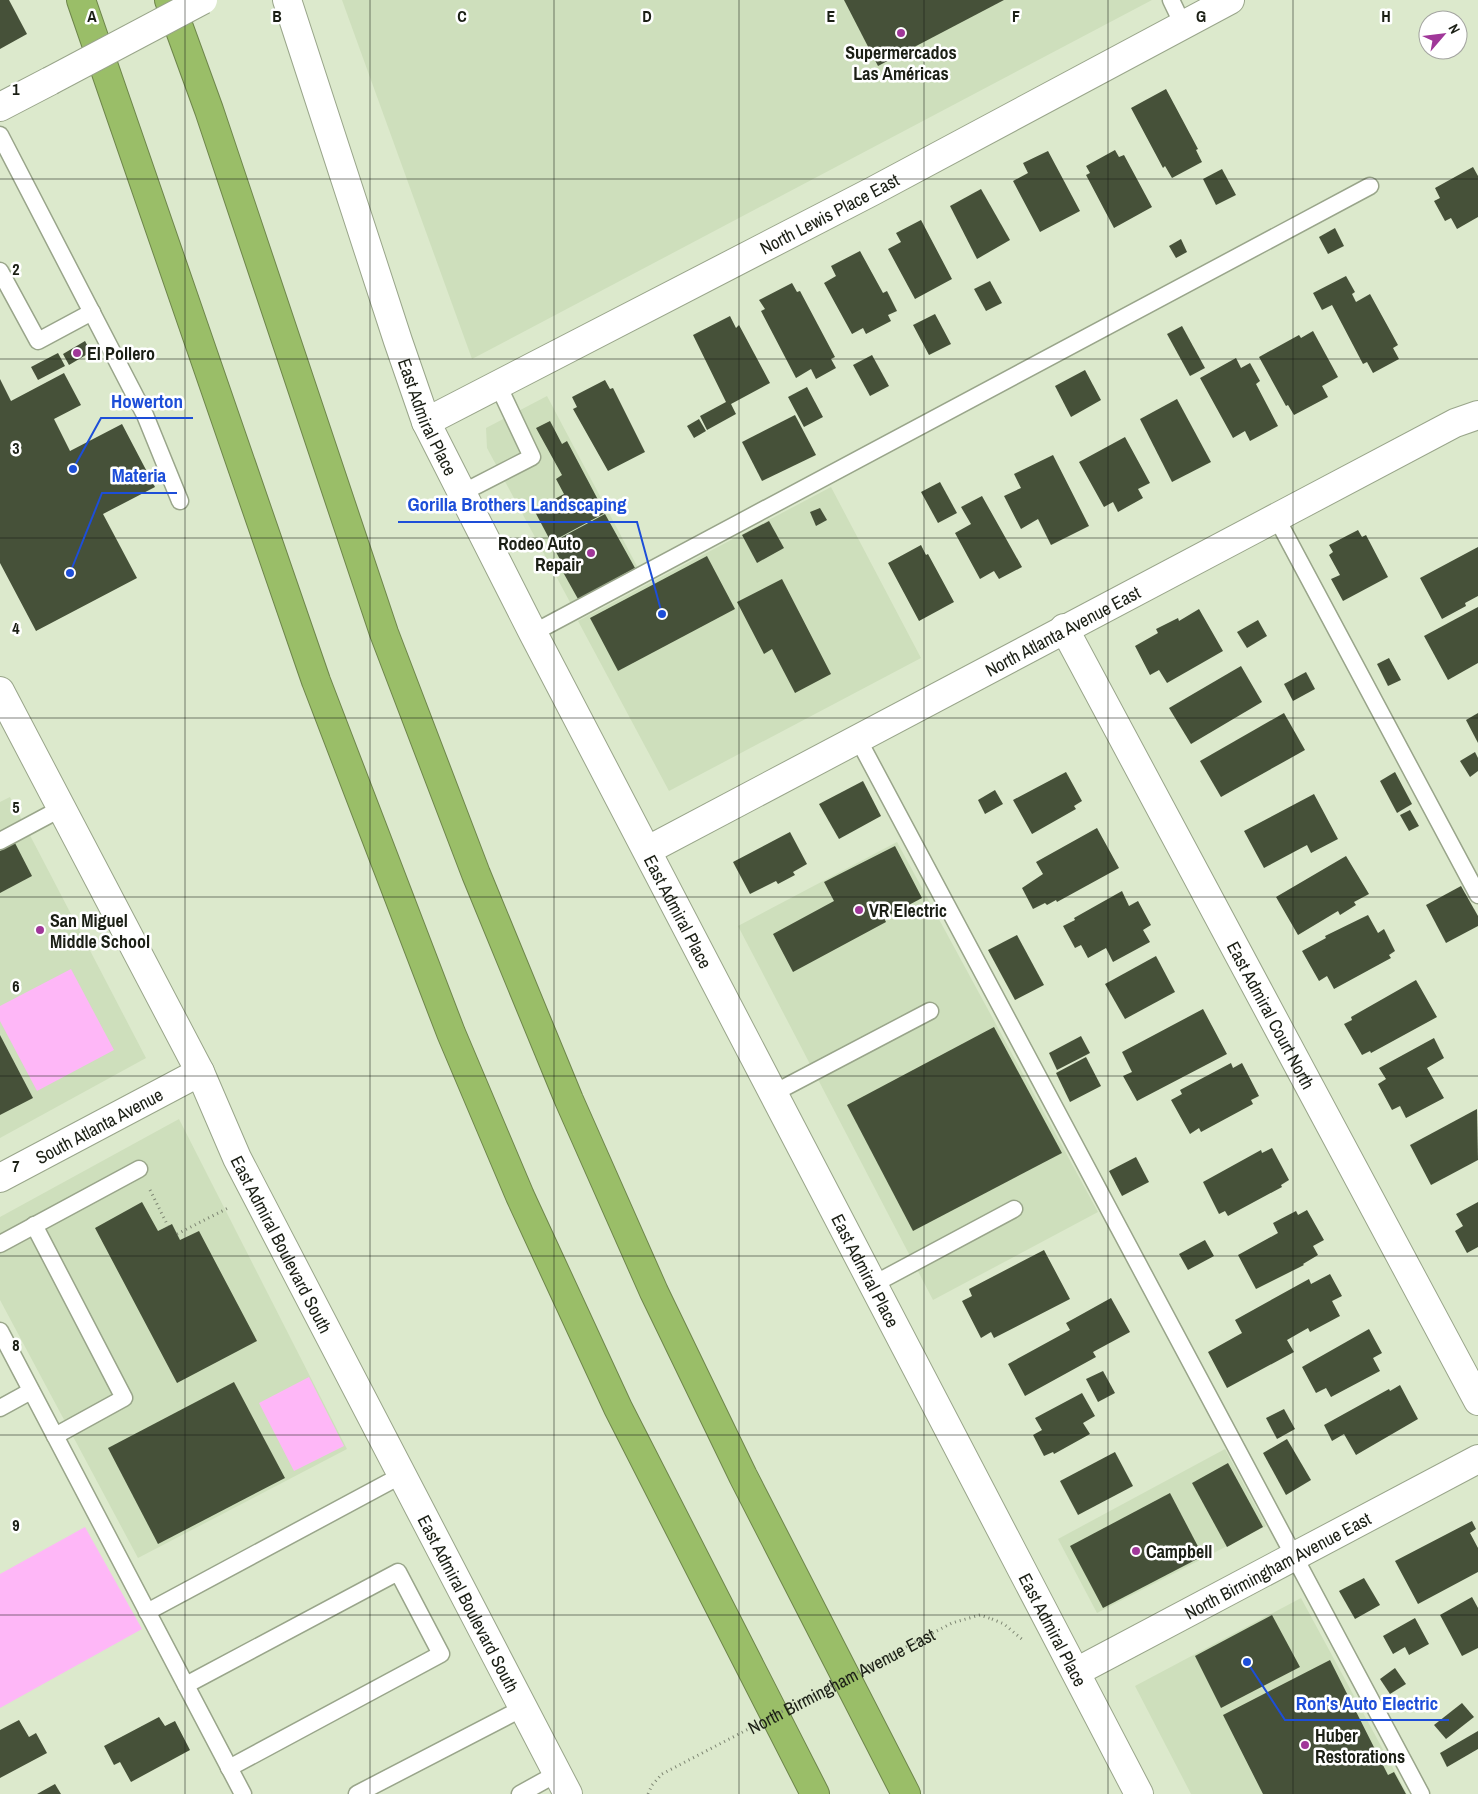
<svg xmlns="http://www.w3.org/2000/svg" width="1478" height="1794" viewBox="0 0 1478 1794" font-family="'Archivo Narrow',sans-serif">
<rect width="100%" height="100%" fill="#dce9cc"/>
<g fill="#cedfbc">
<polygon points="342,0 1152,0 472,359"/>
<polygon points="547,396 638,568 571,604 487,448 486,428"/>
<polygon points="831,487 921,658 669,791 578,621"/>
<polygon points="10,797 146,1058 0,1138 0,802"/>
<polygon points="897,842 1098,1212 933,1300 738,926"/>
<polygon points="179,1119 347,1449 138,1558 0,1300 0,1217"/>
<polygon points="1225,1449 1266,1526 1097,1613 1058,1539"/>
<polygon points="1301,1598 1407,1794 1191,1794 1135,1686"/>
</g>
<g fill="#feb7f7">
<polygon points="71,969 114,1050 37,1091 0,1021 0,1006"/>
<polygon points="309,1377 344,1446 294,1471 259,1403"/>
<polygon points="85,1527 142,1629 0,1708 0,1574"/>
</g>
<g fill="#465139">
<polygon points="0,0 9,0 27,34 0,49"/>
<polygon points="844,0 1004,0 878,66"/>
<polygon points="1166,89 1198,149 1196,150 1202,162 1172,178 1165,166 1163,168 1131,108"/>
<polygon points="1115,150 1119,157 1124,155 1152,207 1114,228 1086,175 1090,173 1086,166"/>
<polygon points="1048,151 1080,211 1040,232 1013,181 1028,173 1023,163"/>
<polygon points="1473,167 1478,176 1478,217 1457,229 1451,218 1445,221 1434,201 1440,198 1435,188"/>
<polygon points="1222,169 1236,195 1216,205 1203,179"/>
<polygon points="981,189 1010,240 977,259 950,206"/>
<polygon points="921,220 952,279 915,299 888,249 901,242 896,233"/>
<polygon points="1335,228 1344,246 1328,254 1319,237"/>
<polygon points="1181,239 1187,252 1176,258 1169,246"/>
<polygon points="860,251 883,293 887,291 897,311 888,315 891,321 866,334 863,328 852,334 824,283 836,276 831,266"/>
<polygon points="1346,276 1355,292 1352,294 1356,302 1370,294 1398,345 1393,348 1399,359 1373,373 1367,362 1363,364 1332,305 1322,310 1313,293"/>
<polygon points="990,281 1002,303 986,311 974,289"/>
<polygon points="792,283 797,292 800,291 835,357 831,359 836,368 816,379 811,369 796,378 761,311 765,309 759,300"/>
<polygon points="935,314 951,344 929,355 913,325"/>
<polygon points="730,316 736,328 739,325 770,383 731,404 736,414 707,430 700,416 726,402 693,335"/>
<polygon points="1182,326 1205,368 1190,376 1167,334"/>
<polygon points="1313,331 1338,377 1322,386 1328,397 1294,415 1288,405 1286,406 1259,357 1299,335 1301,338"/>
<polygon points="85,341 91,352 69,365 63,354"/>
<polygon points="58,353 65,366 38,380 31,367"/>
<polygon points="872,355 889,386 870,396 853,365"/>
<polygon points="1236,358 1241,368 1250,363 1260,381 1256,384 1278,426 1250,441 1245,431 1233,438 1200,378"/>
<polygon points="1085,370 1101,400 1071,417 1055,386"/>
<polygon points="64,373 81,405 54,419 70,451 122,424 155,487 103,514 137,578 36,631 0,563 0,379 11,401"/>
<polygon points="605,380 610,389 613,388 645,452 608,471 573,409 577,407 572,397"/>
<polygon points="807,387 823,417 804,427 788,397"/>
<polygon points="1177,399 1211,462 1172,482 1140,419"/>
<polygon points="795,415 816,455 762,481 742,442"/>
<polygon points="699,419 706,431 694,438 687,426"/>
<polygon points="550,421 562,444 567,441 605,513 551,542 534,510 564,494 556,479 562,475 536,428"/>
<polygon points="1125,437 1150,483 1138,489 1143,498 1118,512 1113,502 1104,507 1079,462"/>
<polygon points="1053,455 1089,526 1051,545 1038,519 1021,529 1004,496 1021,488 1014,474"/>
<polygon points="940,482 957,513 938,523 921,492"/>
<polygon points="982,496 1022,567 999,579 994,571 980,579 955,533 971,524 961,507"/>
<polygon points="820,508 827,520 816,526 810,512"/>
<polygon points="605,514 635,568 578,599 559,565 562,563 551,543"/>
<polygon points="769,521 784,548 757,563 742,535"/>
<polygon points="1358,530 1362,537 1366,535 1388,577 1343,601 1331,579 1340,575 1329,555 1333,552 1329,545"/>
<polygon points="921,545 926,555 928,554 954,602 919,621 888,563"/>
<polygon points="1478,547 1478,596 1465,603 1466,606 1442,619 1420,578"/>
<polygon points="707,556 735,609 618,671 590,618"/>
<polygon points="782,579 831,674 795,693 772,649 764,654 737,602"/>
<polygon points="1478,607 1478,663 1448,680 1424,636"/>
<polygon points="1199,609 1223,651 1167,683 1159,670 1150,675 1135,646 1158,633 1156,629 1178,618 1179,621"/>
<polygon points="1258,620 1267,636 1247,648 1237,632"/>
<polygon points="1389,658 1401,680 1388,686 1377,664"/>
<polygon points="1241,666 1262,702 1191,744 1169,708"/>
<polygon points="1306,672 1315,689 1293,701 1284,684"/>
<polygon points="1284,713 1305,750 1221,797 1200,761"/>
<polygon points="1478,713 1478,743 1466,720"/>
<polygon points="1475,752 1478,758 1478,771 1470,777 1460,761"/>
<polygon points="1066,772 1082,801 1074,806 1076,809 1032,834 1013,800"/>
<polygon points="1395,772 1412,804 1397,813 1380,781"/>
<polygon points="863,781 881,816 839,839 819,804"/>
<polygon points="995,790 1003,804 985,814 978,800"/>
<polygon points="1314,794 1338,839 1311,853 1307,845 1264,868 1244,831"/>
<polygon points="1410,810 1419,826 1409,831 1400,815"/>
<polygon points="1097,828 1119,868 1057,902 1056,900 1047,905 1045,903 1033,909 1022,888 1043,874 1036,862"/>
<polygon points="790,832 807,864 793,872 795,875 778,884 776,881 750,894 733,862"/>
<polygon points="15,843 32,876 0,893 0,851"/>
<polygon points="895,846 922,898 884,918 886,922 793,972 773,934 834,901 824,882"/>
<polygon points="1346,856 1369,894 1354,902 1356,905 1340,915 1338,911 1298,935 1276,897"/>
<polygon points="1461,886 1478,916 1478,926 1446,943 1426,905"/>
<polygon points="1122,891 1129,906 1138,901 1151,925 1143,930 1150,942 1113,962 1106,948 1088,958 1081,945 1075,948 1063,926 1075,920 1074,918"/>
<polygon points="1368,915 1378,933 1384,929 1395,951 1389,955 1391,958 1334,989 1327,976 1319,981 1302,951 1326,938 1325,936"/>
<polygon points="1017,935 1044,985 1015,1000 988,950"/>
<polygon points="1156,956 1175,992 1125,1019 1105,984"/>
<polygon points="1416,980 1437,1017 1371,1053 1370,1051 1362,1055 1344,1024 1352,1020 1351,1017"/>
<polygon points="1203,1009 1227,1054 1137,1101 1123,1076 1132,1072 1122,1052"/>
<polygon points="994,1027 1062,1153 913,1231 847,1105"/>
<polygon points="0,1035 33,1098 0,1115"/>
<polygon points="1081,1036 1090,1053 1057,1070 1049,1053"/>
<polygon points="1434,1038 1444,1058 1427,1068 1444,1098 1406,1118 1400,1106 1392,1110 1378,1084 1386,1079 1379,1068"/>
<polygon points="1086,1057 1101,1086 1070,1102 1056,1073"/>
<polygon points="1231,1063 1233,1068 1242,1063 1259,1096 1251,1100 1253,1104 1201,1132 1199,1128 1190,1134 1171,1100 1182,1094 1180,1090"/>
<polygon points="1477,1109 1478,1160 1431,1185 1410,1145"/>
<polygon points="1272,1148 1289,1180 1281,1185 1282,1187 1228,1216 1225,1211 1219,1214 1203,1182 1261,1150 1262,1153"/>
<polygon points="1136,1157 1149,1182 1122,1196 1109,1171"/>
<polygon points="142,1202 158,1231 172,1224 180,1240 199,1231 257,1341 177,1383 95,1228"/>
<polygon points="1478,1202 1478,1247 1467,1253 1455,1231 1463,1226 1456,1214"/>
<polygon points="1307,1210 1324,1240 1313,1246 1318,1255 1303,1264 1304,1265 1256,1289 1238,1255 1278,1233 1273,1223 1296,1211 1298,1215"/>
<polygon points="1205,1240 1214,1256 1188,1270 1179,1254"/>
<polygon points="1044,1250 1070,1299 994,1338 991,1332 981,1338 962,1301 972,1296 969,1289"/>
<polygon points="1330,1274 1342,1296 1332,1301 1340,1316 1310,1332 1308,1328 1287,1340 1294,1352 1227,1388 1208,1352 1242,1333 1235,1320 1309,1279 1311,1284"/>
<polygon points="1111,1298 1130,1332 1093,1352 1096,1357 1025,1396 1008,1364 1070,1330 1066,1323"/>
<polygon points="1369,1329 1382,1353 1373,1358 1380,1371 1331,1397 1326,1388 1316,1393 1302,1367"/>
<polygon points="1103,1371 1115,1393 1098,1402 1086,1379"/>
<polygon points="234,1382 285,1478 158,1544 108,1448"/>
<polygon points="1400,1385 1418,1419 1356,1455 1344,1434 1332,1441 1324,1425 1389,1389 1390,1391"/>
<polygon points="1082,1393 1095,1416 1083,1423 1090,1434 1054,1454 1053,1452 1044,1456 1033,1435 1042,1430 1035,1418"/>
<polygon points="1284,1409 1295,1429 1277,1439 1266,1418"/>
<polygon points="1287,1439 1311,1480 1286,1495 1263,1453"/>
<polygon points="1115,1452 1133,1486 1078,1515 1060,1481"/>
<polygon points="1228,1463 1263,1527 1227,1547 1192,1483"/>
<polygon points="1170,1493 1203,1556 1103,1608 1070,1546"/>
<polygon points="1472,1521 1476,1529 1470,1533 1478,1548 1478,1572 1418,1604 1395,1561"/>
<polygon points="1364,1578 1380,1605 1355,1619 1339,1591"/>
<polygon points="1472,1597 1478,1608 1478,1648 1462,1656 1440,1615"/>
<polygon points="1272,1615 1300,1667 1221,1708 1195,1656"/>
<polygon points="1415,1618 1429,1644 1409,1655 1405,1647 1393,1654 1383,1636"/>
<polygon points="1330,1660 1388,1775 1394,1772 1406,1794 1263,1794 1223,1715"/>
<polygon points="1395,1668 1406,1684 1390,1694 1380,1679"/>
<polygon points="1462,1703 1474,1717 1446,1739 1434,1725"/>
<polygon points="159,1717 165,1726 175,1721 190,1750 131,1782 120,1762 114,1765 104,1746"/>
<polygon points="19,1720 29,1737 36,1733 47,1753 0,1778 0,1730"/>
<polygon points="1478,1731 1478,1749 1447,1767 1440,1753"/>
<polygon points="55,1784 61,1794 37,1794"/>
</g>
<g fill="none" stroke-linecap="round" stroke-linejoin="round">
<g stroke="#99a58a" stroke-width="19">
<g id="lane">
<polyline points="1171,0 1183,25"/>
<polyline points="0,135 145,415 180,501"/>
<polyline points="0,271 38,341 92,312"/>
<polyline points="462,493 532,457 498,385"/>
<polyline points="1276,517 1478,895"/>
<polyline points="533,633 1370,186"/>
<polyline points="858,739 1421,1794"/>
<polyline points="0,841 60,809"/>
<polyline points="774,1093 930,1011"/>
<polyline points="34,1225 124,1398 55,1436"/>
<polyline points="0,1244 139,1169"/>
<polyline points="874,1284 1014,1209"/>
<polyline points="0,1331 243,1794"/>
<polyline points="0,1408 31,1391"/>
<polyline points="147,1612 402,1475"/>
<polyline points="186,1685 398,1572 441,1654 229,1768"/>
<polyline points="357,1794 523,1708"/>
<polyline points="520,1794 558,1773"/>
</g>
</g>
<g stroke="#99a58a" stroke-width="30">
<g id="street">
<path id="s1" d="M426 422 873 191 1230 0"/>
<path id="s2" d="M1064 628 1478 1401"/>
<path id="s3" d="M648 850 1455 423 1478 415"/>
<path id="s4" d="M0 1178 200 1072"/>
<path id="s5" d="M1076 1672 1478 1459"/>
</g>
</g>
<g stroke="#99a58a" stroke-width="30">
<g id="secondary">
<path id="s6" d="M287 0 398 341 426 422 533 633 1139 1794"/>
<polyline points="0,107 50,81"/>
<path id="s7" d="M0 691 200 1072 237 1158 568 1794"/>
</g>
</g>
<g stroke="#6e864b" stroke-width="30">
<g id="highway">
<polyline points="81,0 316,681 451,1033 520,1196 618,1408 815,1794"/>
<polyline points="169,0 209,110 384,633 476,874 569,1100 654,1292 743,1476 906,1794"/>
</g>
</g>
<g stroke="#7d8572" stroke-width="3" stroke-dasharray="1 4" stroke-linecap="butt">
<polyline points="150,1190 168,1226"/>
<polyline points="177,1234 230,1207"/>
<polyline points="992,1619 1004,1624 1024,1641"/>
<polyline points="648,1794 652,1785 662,1774"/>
</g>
<use href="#lane" stroke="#fff" stroke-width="16"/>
<use href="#street" stroke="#fff" stroke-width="28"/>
<use href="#secondary" stroke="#fff" stroke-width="28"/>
<use href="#highway" stroke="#9abe68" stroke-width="28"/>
<g stroke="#99a58a" stroke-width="30" stroke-linecap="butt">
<polyline id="secondary-bridge" points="50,81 203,0"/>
</g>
<path stroke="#7d8572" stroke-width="3" stroke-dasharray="1 4" stroke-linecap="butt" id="s8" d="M662 1774 952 1623 980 1615 992 1619"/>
<use href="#secondary-bridge" stroke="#fff" stroke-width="28"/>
</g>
<path fill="none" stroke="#1b1f15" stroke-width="1" stroke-opacity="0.55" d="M185 0V1794M370 0V1794M554 0V1794M739 0V1794M924 0V1794M1108 0V1794M1293 0V1794M0 179H1478M0 359H1478M0 538H1478M0 718H1478M0 897H1478M0 1076H1478M0 1256H1478M0 1435H1478M0 1615H1478"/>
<g fill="#a03799" stroke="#fff" stroke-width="2">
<circle cx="901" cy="33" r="5"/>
<circle cx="77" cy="353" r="5"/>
<circle cx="591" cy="553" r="5"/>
<circle cx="859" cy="910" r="5"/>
<circle cx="40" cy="930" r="5"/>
<circle cx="1136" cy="1551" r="5"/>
<circle cx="1305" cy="1745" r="5"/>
</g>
<g text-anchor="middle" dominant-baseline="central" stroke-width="5" stroke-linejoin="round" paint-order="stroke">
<g font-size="18" font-weight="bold" fill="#1b1f15" stroke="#fff" text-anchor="start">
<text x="901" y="52" text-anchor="middle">Supermercados<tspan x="901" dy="21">Las Américas</tspan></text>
<text x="87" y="353">El Pollero</text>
<text x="581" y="543" text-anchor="end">Rodeo Auto<tspan x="581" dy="21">Repair</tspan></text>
<text x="869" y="910">VR Electric</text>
<text x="50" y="920">San Miguel<tspan x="50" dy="21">Middle School</tspan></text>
<text x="1146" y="1551">Campbell</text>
<text x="1315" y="1735">Huber<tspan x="1315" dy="21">Restorations</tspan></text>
</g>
<g font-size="18" fill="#1b1f15" stroke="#fff">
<text stroke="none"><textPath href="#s1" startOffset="454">North Lewis Place East</textPath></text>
<text stroke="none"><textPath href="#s6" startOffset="440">East Admiral Place</textPath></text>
<text stroke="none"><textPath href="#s3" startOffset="469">North Atlanta Avenue East</textPath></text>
<text stroke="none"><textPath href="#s6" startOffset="995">East Admiral Place</textPath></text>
<text stroke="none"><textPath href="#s2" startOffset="439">East Admiral Court North</textPath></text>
<text stroke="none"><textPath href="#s4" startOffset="112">South Atlanta Avenue</textPath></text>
<text stroke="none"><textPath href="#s7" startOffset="621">East Admiral Boulevard South</textPath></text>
<text stroke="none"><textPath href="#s6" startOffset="1400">East Admiral Place</textPath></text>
<text stroke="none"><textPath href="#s5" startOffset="228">North Birmingham Avenue East</textPath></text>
<text stroke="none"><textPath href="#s7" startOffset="1026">East Admiral Boulevard South</textPath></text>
<text stroke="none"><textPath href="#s6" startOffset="1805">East Admiral Place</textPath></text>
<text stroke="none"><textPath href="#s8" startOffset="202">North Birmingham Avenue East</textPath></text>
</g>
</g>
<g font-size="16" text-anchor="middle" font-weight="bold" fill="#1b1f15" stroke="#fff" stroke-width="5" stroke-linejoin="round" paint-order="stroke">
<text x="92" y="22">A</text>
<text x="277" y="22">B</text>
<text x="462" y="22">C</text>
<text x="647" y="22">D</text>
<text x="831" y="22">E</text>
<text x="1016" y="22">F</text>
<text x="1201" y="22">G</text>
<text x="1386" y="22">H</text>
<text x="16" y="95">1</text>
<text x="16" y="275">2</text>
<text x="16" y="454">3</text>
<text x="16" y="634">4</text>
<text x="16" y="813">5</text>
<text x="16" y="992">6</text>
<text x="16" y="1172">7</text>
<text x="16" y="1351">8</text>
<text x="16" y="1531">9</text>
</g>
<path fill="none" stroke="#1d4ed8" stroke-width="2" d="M73 469L101 418H193M70 573L102 493H177M662 614L637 522H398M1247 1662L1285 1720H1449"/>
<g fill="#1d4ed8" stroke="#fff" stroke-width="2">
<circle cx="73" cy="469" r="5"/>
<circle cx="70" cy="573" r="5"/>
<circle cx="662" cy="614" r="5"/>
<circle cx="1247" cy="1662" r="5"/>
</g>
<g font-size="19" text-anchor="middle" font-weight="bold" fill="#1d4ed8" stroke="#fff" stroke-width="5" stroke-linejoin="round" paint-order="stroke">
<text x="147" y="408">Howerton</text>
<text x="139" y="482">Materia</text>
<text x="517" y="511">Gorilla Brothers Landscaping</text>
<text x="1367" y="1710">Ron's Auto Electric</text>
</g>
<g transform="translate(1443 35) rotate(62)"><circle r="24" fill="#ffffff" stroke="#a4a5a1"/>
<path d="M0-4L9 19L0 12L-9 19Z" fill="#a03799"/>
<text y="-8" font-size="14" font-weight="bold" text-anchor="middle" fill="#1b1f15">N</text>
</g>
</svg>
